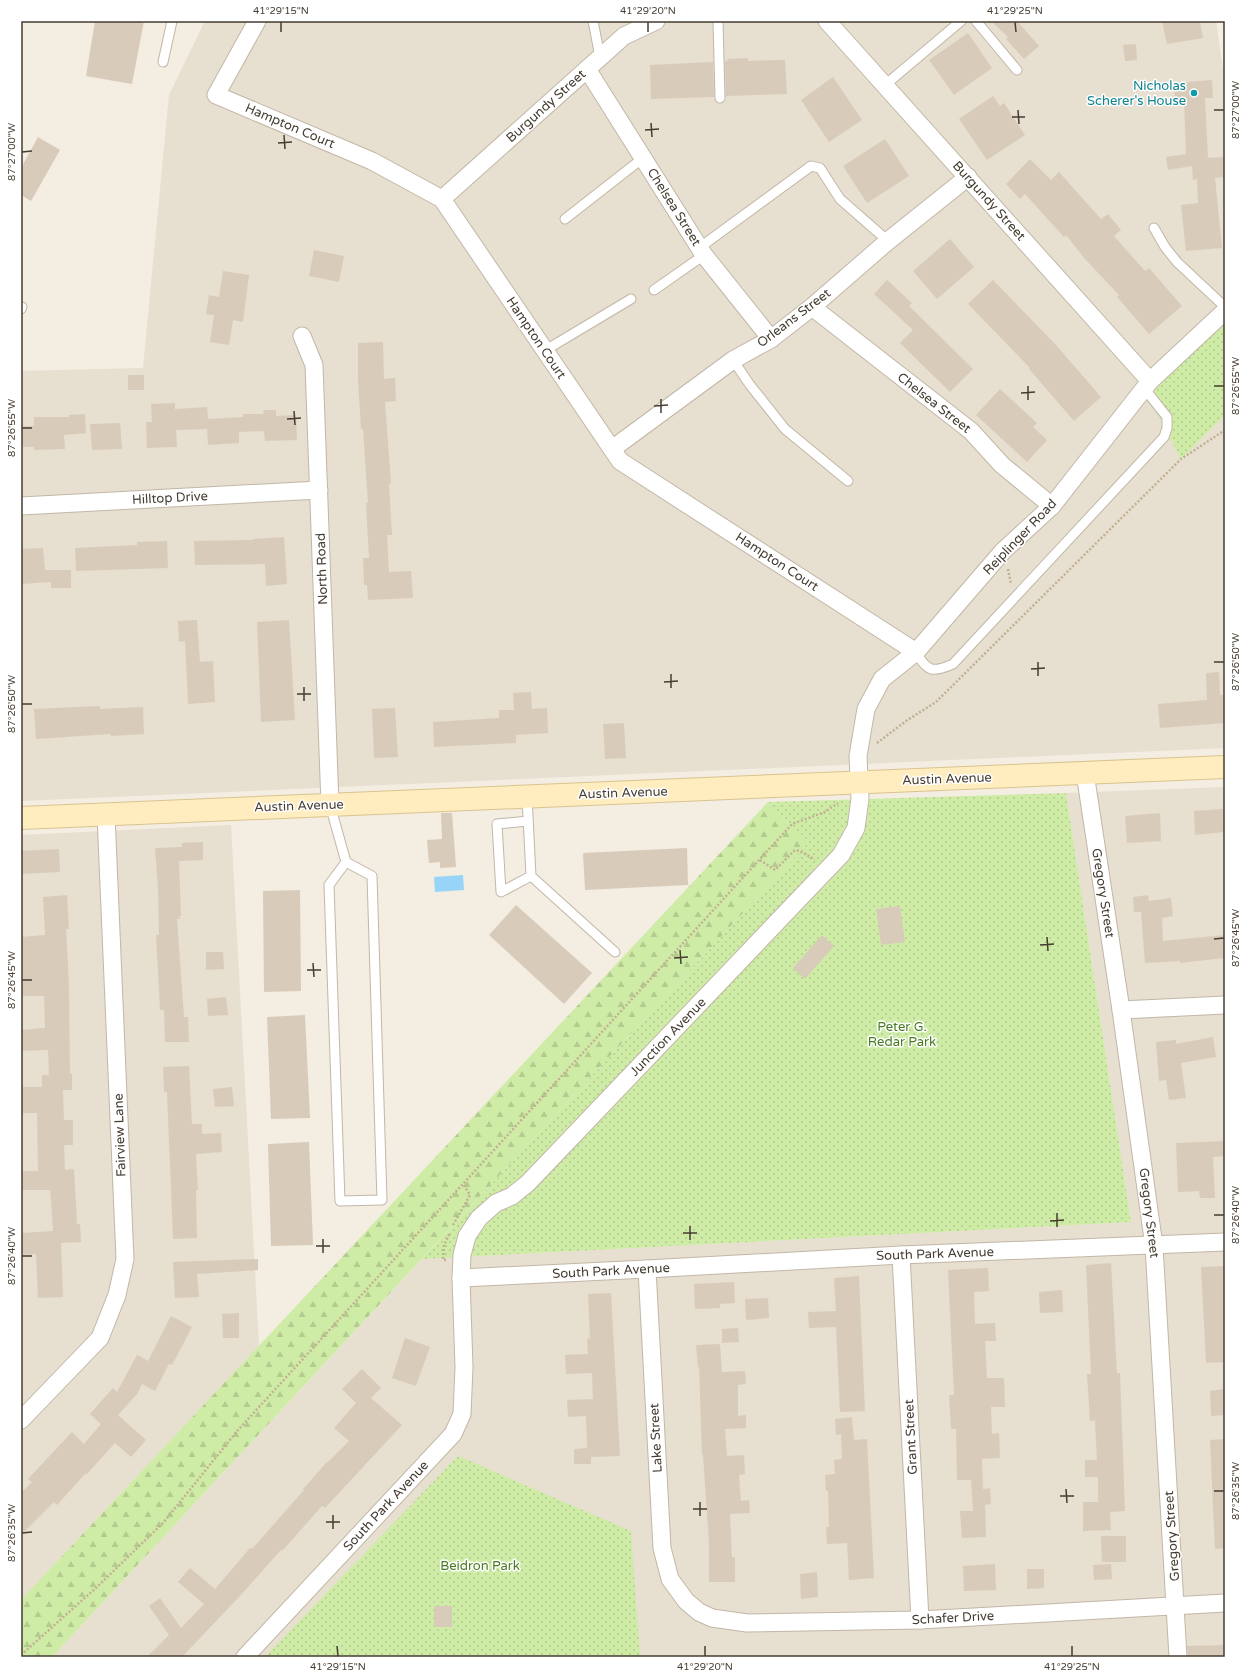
<svg xmlns="http://www.w3.org/2000/svg" width="1246" height="1678" viewBox="0 0 1246 1678" font-family="'Varela Round',sans-serif">
<defs>
<pattern id="forest-firs" width="22" height="20" patternUnits="userSpaceOnUse"><rect width="22" height="20" fill="#cfeca6"/><path d="M5 1l3.5 6h-7zM16 11l3.5 6h-7z" fill="#b3cb8f"/></pattern>
<pattern id="park-dots" width="8" height="8" patternUnits="userSpaceOnUse"><rect width="8" height="8" fill="#cfeca6"/><path d="M2 2h.1M6 6h.1" fill="none" stroke="#b3cb8f" stroke-width="1.8" stroke-linecap="round"/></pattern>
</defs>
<rect width="100%" height="100%" fill="#f3ede2"/>
<g fill="#e7dfcf">
<polygon points="205,21 1216,21 1225,83 1225,748 21,801 21,371 143,368 169,95"/>
<polygon points="1225,787 1225,1657 52,1657 422,1259 1131,1222 1066,793"/>
<polygon points="231,825 259,1346 21,1600 21,835"/>
</g>
<polygon fill="url(#forest-firs)" points="768,802 809,842 52,1657 21,1657 21,1600"/>
<g fill="url(#park-dots)">
<polygon points="1225,303 1225,415 1181,459 1144,388"/>
<polygon points="1066,793 1131,1222 422,1259 809,842 768,802"/>
<polygon points="458,1456 631,1531 640,1657 265,1657"/>
</g>
<polygon fill="#97d4f7" points="463,875 464,890 435,892 434,877"/>
<g fill="#d9cbb9">
<polygon points="95,21 144,21 132,84 86,76"/>
<polygon points="991,21 1017,21 1039,46 1024,59 1006,39 1008,37"/>
<polygon points="1162,21 1200,21 1203,38 1167,44"/>
<polygon points="968,33 992,68 954,95 929,60"/>
<polygon points="1136,44 1137,60 1125,61 1123,45"/>
<polygon points="748,58 748,61 785,60 787,94 726,96 725,61 728,61 727,59"/>
<polygon points="713,62 714,97 651,99 650,65"/>
<polygon points="833,77 862,120 829,142 801,100"/>
<polygon points="1212,80 1213,98 1205,98 1208,158 1224,157 1225,177 1215,178 1222,248 1186,251 1181,205 1198,203 1197,179 1193,180 1192,166 1168,170 1166,157 1186,154 1184,100 1175,100 1174,83"/>
<polygon points="993,96 1000,106 1004,103 1025,135 987,160 959,119"/>
<polygon points="38,137 60,150 31,201 21,195 21,168"/>
<polygon points="885,139 909,176 867,203 843,166"/>
<polygon points="1030,159 1051,180 1059,172 1101,219 1108,214 1121,230 1114,236 1145,271 1149,268 1182,306 1149,334 1117,297 1119,295 1085,259 1066,235 1064,237 1025,194 1020,199 1006,184"/>
<polygon points="950,239 974,267 937,299 913,271"/>
<polygon points="314,250 344,256 339,282 309,276"/>
<polygon points="223,271 249,275 243,322 233,320 229,345 210,342 214,315 206,314 209,295 219,297"/>
<polygon points="994,279 994,281 1056,345 1101,397 1074,421 1029,369 1030,368 968,304"/>
<polygon points="887,280 912,303 909,306 973,369 950,392 900,343 913,330 874,294"/>
<polygon points="383,342 384,379 395,378 396,401 385,402 391,483 389,484 392,535 387,535 389,572 411,571 413,598 368,600 367,585 364,585 363,558 369,558 366,503 368,503 363,429 361,429 358,380 358,343"/>
<rect x="128" y="375" width="16" height="15"/>
<polygon points="1000,389 1037,423 1033,427 1047,440 1027,462 976,415"/>
<polygon points="175,403 175,409 207,407 208,419 243,417 243,414 264,414 263,410 276,410 276,416 296,415 297,440 265,441 264,431 239,432 239,443 208,445 207,429 176,430 177,447 147,448 146,422 152,422 151,404"/>
<polygon points="85,414 86,433 64,435 65,449 34,450 34,447 21,447 21,426 34,426 34,417 69,417 69,415"/>
<polygon points="120,423 122,449 92,450 90,424"/>
<polygon points="284,537 287,584 266,586 265,564 195,565 194,541 253,540 253,539"/>
<polygon points="167,541 168,568 76,571 75,548 137,545 137,542"/>
<polygon points="43,548 45,570 71,570 71,588 51,588 51,582 21,584 21,549"/>
<polygon points="197,620 200,662 213,661 215,702 188,704 185,641 179,642 178,621"/>
<polygon points="289,620 295,720 261,722 257,622"/>
<polygon points="1219,672 1220,695 1225,695 1225,723 1160,728 1158,704 1207,700 1206,673"/>
<polygon points="531,692 532,709 547,708 548,733 516,735 516,743 434,747 433,722 499,718 499,710 514,710 513,693"/>
<polygon points="100,706 100,709 143,707 144,734 111,736 111,734 36,739 34,709"/>
<polygon points="395,708 398,757 374,758 372,709"/>
<polygon points="624,723 626,758 605,759 603,724"/>
<polygon points="1223,809 1224,832 1195,835 1194,811"/>
<polygon points="441,813 452,813 456,867 440,868 440,862 429,863 427,840 442,839"/>
<polygon points="1160,813 1161,841 1127,843 1125,816"/>
<polygon points="203,842 203,860 179,861 181,916 179,916 180,919 177,919 184,1017 188,1017 189,1042 165,1042 164,1010 160,1010 156,935 159,935 158,888 155,848 182,847 182,843"/>
<polygon points="687,848 688,885 585,890 583,853"/>
<polygon points="59,849 60,872 21,874 21,851"/>
<polygon points="300,890 301,991 264,992 263,891"/>
<polygon points="67,895 69,929 66,929 69,985 70,1074 72,1074 72,1090 63,1090 64,1120 73,1120 73,1145 64,1145 65,1170 74,1169 77,1224 80,1224 81,1242 61,1243 63,1297 38,1298 36,1254 21,1255 21,1233 53,1231 51,1201 50,1190 22,1190 22,1171 38,1171 37,1113 21,1113 21,1087 42,1087 42,1075 49,1075 48,1050 21,1051 21,1030 45,1028 44,996 21,996 21,937 45,935 43,897"/>
<polygon points="1148,895 1149,901 1171,898 1173,916 1162,918 1163,941 1225,935 1225,958 1180,963 1180,961 1145,963 1141,912 1134,912 1133,897"/>
<polygon points="516,905 592,973 564,1004 489,935"/>
<polygon points="900,906 905,942 881,945 876,909"/>
<polygon points="822,935 834,946 805,979 793,968"/>
<polygon points="206,952 223,952 224,969 206,970"/>
<polygon points="226,997 228,1015 208,1016 207,999"/>
<polygon points="305,1015 310,1118 271,1119 267,1017"/>
<polygon points="1213,1037 1216,1057 1181,1063 1186,1098 1169,1100 1166,1080 1159,1081 1156,1042 1176,1040 1176,1044"/>
<polygon points="189,1066 192,1124 202,1124 202,1134 221,1133 222,1152 196,1154 198,1190 196,1190 197,1238 173,1239 167,1092 164,1092 163,1067"/>
<polygon points="232,1087 234,1106 215,1107 213,1089"/>
<polygon points="1225,1141 1225,1156 1213,1157 1215,1198 1200,1198 1199,1191 1178,1192 1176,1143"/>
<polygon points="309,1142 313,1245 271,1246 268,1144"/>
<polygon points="258,1259 258,1270 197,1274 199,1297 175,1298 173,1262"/>
<polygon points="1111,1263 1117,1373 1120,1373 1125,1511 1110,1512 1111,1530 1083,1531 1083,1502 1098,1502 1098,1477 1085,1477 1085,1460 1097,1460 1095,1420 1090,1421 1087,1374 1091,1374 1086,1265"/>
<polygon points="1225,1266 1225,1362 1206,1363 1201,1267"/>
<polygon points="988,1268 989,1291 974,1292 975,1324 995,1323 996,1341 985,1341 987,1378 1004,1378 1005,1407 991,1407 992,1434 999,1433 1000,1458 982,1459 983,1489 990,1488 991,1504 985,1505 986,1537 962,1538 960,1511 973,1511 971,1480 957,1480 956,1429 951,1429 949,1395 954,1395 948,1270"/>
<polygon points="859,1276 865,1411 840,1412 836,1327 809,1328 808,1312 836,1311 834,1278"/>
<polygon points="734,1282 735,1303 720,1304 720,1308 695,1309 694,1284"/>
<polygon points="1062,1290 1063,1312 1040,1313 1039,1292"/>
<polygon points="611,1293 620,1456 591,1457 591,1464 574,1464 574,1449 587,1448 586,1416 568,1417 567,1400 593,1399 592,1373 566,1374 565,1355 588,1354 587,1339 590,1338 588,1294"/>
<polygon points="768,1298 769,1318 746,1320 745,1299"/>
<polygon points="239,1313 239,1338 223,1338 222,1314"/>
<polygon points="171,1316 192,1327 172,1365 169,1364 155,1391 142,1384 137,1394 118,1415 146,1440 131,1457 115,1443 87,1474 86,1473 57,1505 54,1502 21,1535 21,1493 32,1482 28,1479 72,1432 84,1444 101,1424 90,1414 113,1388 117,1392 137,1355 148,1361"/>
<polygon points="738,1328 739,1342 722,1343 722,1329"/>
<polygon points="405,1338 430,1347 416,1386 392,1378"/>
<polygon points="720,1344 722,1372 745,1371 746,1384 738,1385 738,1416 746,1415 746,1428 725,1429 727,1456 744,1455 745,1474 739,1475 741,1501 749,1500 750,1513 730,1514 732,1557 735,1557 735,1582 709,1582 709,1543 703,1455 702,1455 699,1367 698,1367 696,1345"/>
<polygon points="362,1369 381,1388 371,1398 402,1425 325,1508 322,1506 282,1551 281,1550 239,1597 182,1657 147,1657 169,1635 149,1606 160,1598 181,1628 204,1604 178,1582 190,1568 215,1589 250,1548 252,1549 304,1490 303,1489 327,1462 328,1462 349,1441 334,1428 356,1403 342,1389"/>
<polygon points="1225,1389 1225,1415 1211,1416 1210,1391"/>
<polygon points="852,1417 854,1440 867,1439 874,1578 849,1580 847,1543 827,1544 826,1527 829,1527 828,1491 826,1491 825,1475 835,1474 834,1460 842,1459 841,1434 836,1435 835,1419"/>
<polygon points="1225,1439 1225,1548 1215,1549 1210,1440"/>
<polygon points="1101,1536 1126,1536 1126,1562 1102,1562"/>
<polygon points="995,1564 996,1590 964,1591 963,1566"/>
<polygon points="1111,1564 1112,1579 1094,1580 1093,1565"/>
<polygon points="1027,1569 1044,1569 1044,1588 1027,1589"/>
<polygon points="817,1572 818,1597 801,1599 800,1574"/>
<rect x="434" y="1606" width="18" height="21"/>
<polygon points="1225,1645 1225,1657 1188,1657 1187,1646"/>
</g>
<g fill="none" stroke-linecap="round" stroke-linejoin="round">
<g stroke="#c2b7a7" stroke-width="11">
<g id="lane">
<polyline points="593,21 600,57"/>
<polyline points="718,21 720,98"/>
<polyline points="976,21 1017,70"/>
<polyline points="163,62 172,21"/>
<polyline points="885,85 961,21"/>
<polyline points="565,219 643,158"/>
<polyline points="1154,228 1165,247 1177,262 1225,307"/>
<polyline points="699,248 811,166 820,168 840,199 888,241"/>
<polyline points="654,290 704,255"/>
<polyline points="21,309 22,307"/>
<polyline points="544,351 631,299"/>
<polyline points="733,360 750,385 785,429 848,481"/>
<path d="M916 652C927 672 933 673 953 664L1164 437 1167 428V417L1144 388"/>
<polyline points="527,797 531,876 615,952"/>
<polyline points="330,805 346,862 372,876 382,1200 340,1201 329,885 346,862"/>
<polyline points="528,821 497,824 501,892 531,876"/>
</g>
</g>
<g stroke="#c2b7a7" stroke-width="19">
<g id="street">
<polyline points="257,21 216,95 372,161 442,199 620,461 916,652"/>
<polyline points="827,21 1150,381"/>
<polyline points="587,69 704,255 771,339"/>
<polyline points="442,199 624,36 656,21"/>
<polyline points="812,307 971,431 1002,465 1052,506"/>
<polyline points="302,336 314,365 330,805"/>
<polyline points="612,449 733,360 771,339 812,307 888,241 968,177"/>
<polyline points="21,506 319,490"/>
<polyline points="1085,773 1121,1010 1154,1246 1178,1657"/>
<polyline points="1121,1010 1225,1005"/>
<polyline points="901,1255 920,1620"/>
<polyline points="647,1269 662,1548 670,1579 686,1601 699,1612 712,1618 747,1623 920,1620 1225,1603"/>
<polyline points="461,1278 647,1269 901,1255 1225,1242"/>
<polyline points="21,1420 100,1338 117,1295 125,1259 106,815"/>
<polyline points="245,1657 453,1434 462,1414 464,1367 461,1278 462,1255 467,1236 479,1218 496,1203 512,1196 528,1183 841,855 856,828 860,799 858,756 866,709 882,679 916,652 1003,551 1052,506 1150,381 1225,311"/>
</g>
</g>
<g stroke="#dac38e" stroke-width="24">
<polyline id="secondary" points="21,818 1225,767"/>
</g>
<g stroke="#c2b093" stroke-width="2.5" stroke-dasharray="2 2" stroke-linecap="butt">
<polyline points="1008,569 1011,584"/>
<polyline points="877,743 906,721 936,702 1181,459 1225,430"/>
<path d="M760 860 775 870 795 850C803 851 808 857 815 859"/>
<polyline points="453,1225 470,1195 463,1184"/>
<polyline points="446,1260 443,1260 444,1245 450,1233"/>
<polyline points="21,1655 97,1587 163,1523 238,1430 792,824 825,812 838,803"/>
</g>
<use href="#lane" stroke="#fff" stroke-width="9"/>
<use href="#street" stroke="#fff" stroke-width="17"/>
<use href="#secondary" stroke="#ffedc0" stroke-width="22"/>
</g>
<path fill="none" stroke="#453d32" stroke-width="1.5" d="M281 22V32M648 22V32M1015 22 1016 32M1018 110 1019 124M1214 110H1224M1012 117H1025M651 123 652 137M645 130 659 129M284 135 285 149M278 143 292 142M22 152 32 151M1028 386V400M1214 386H1224M1021 393 1035 392M661 399V413M654 406 668 405M294 411 295 425M287 419 301 418M22 428H32M1038 662V676M1214 662H1224M1031 669 1045 668M671 674V688M664 682 678 681M304 687V701M297 694H311M22 704H32M1047 937 1048 951M1214 939 1224 938M1040 945 1054 944M680 950 681 964M674 958 688 957M313 963 314 977M307 970H321M22 980H32M1057 1213V1227M1214 1215H1224M1050 1221 1064 1220M690 1226V1240M683 1233H697M323 1239V1253M316 1246H330M22 1256H32M1066 1489 1067 1503M1214 1491H1224M1060 1496H1074M700 1502V1516M693 1509H707M333 1515V1529M326 1522H340M22 1533 32 1532M337 1646 338 1656M705 1646V1656M1072 1646V1656"/>
<circle fill="#0f9aa8" stroke="#fff" stroke-width="1.5" cx="1194" cy="93" r="4"/>
<g text-anchor="middle" dominant-baseline="central" stroke-width="3" stroke-linejoin="round" paint-order="stroke">
<g font-size="13" fill="#0d838f" stroke="#fff" text-anchor="end">
<text x="1186" y="86">Nicholas<tspan x="1186" dy="15">Scherer's House</tspan></text>
</g>
<g font-size="13" fill="#453d32" stroke="#fff">
<text transform="translate(546 106) rotate(-42)">Burgundy Street</text>
<text transform="translate(290 126) rotate(23)">Hampton Court</text>
<text transform="translate(989 201) rotate(48)">Burgundy Street</text>
<text transform="translate(674 207) rotate(58)">Chelsea Street</text>
<text transform="translate(794 318) rotate(-37)">Orleans Street</text>
<text transform="translate(536 338) rotate(56)">Hampton Court</text>
<text transform="translate(934 403) rotate(38)">Chelsea Street</text>
<text transform="translate(170 498) rotate(-3)">Hilltop Drive</text>
<text transform="translate(1020 537) rotate(-46)">Reiplinger Road</text>
<text transform="translate(777 562) rotate(33)">Hampton Court</text>
<text transform="translate(322 569) rotate(-92)">North Road</text>
<text transform="translate(947 779) rotate(-2)">Austin Avenue</text>
<text transform="translate(623 793) rotate(-2)">Austin Avenue</text>
<text transform="translate(299 806) rotate(-2)">Austin Avenue</text>
<text transform="translate(1103 893) rotate(81)">Gregory Street</text>
<text transform="translate(668 1037) rotate(-46)">Junction Avenue</text>
<text transform="translate(120 1135) rotate(-92)">Fairview Lane</text>
<text transform="translate(1149 1213) rotate(83)">Gregory Street</text>
<text transform="translate(935 1254) rotate(-2)">South Park Avenue</text>
<text transform="translate(611 1271) rotate(-3)">South Park Avenue</text>
<text transform="translate(911 1437) rotate(-93)">Grant Street</text>
<text transform="translate(656 1438) rotate(-93)">Lake Street</text>
<text transform="translate(386 1506) rotate(-47)">South Park Avenue</text>
<text transform="translate(1172 1536) rotate(-94)">Gregory Street</text>
<text transform="translate(953 1618) rotate(-3)">Schafer Drive</text>
</g>
<g font-size="13" fill="#477b20" stroke="#fff">
<text x="902" y="1027">Peter G.<tspan x="902" dy="15">Redar Park</tspan></text>
<text x="480" y="1566">Beidron Park</text>
</g>
</g>
<rect width="1246" height="1678" fill="none" stroke="#ffffff" stroke-width="44"/>
<rect x="22" y="22" width="1202" height="1634" fill="none" stroke="#453d32" stroke-width="1.5"/>
<g font-size="10" text-anchor="middle" fill="#453d32">
<text x="281" y="14">41°29'15"N</text>
<text x="648" y="14">41°29'20"N</text>
<text x="1015" y="14">41°29'25"N</text>
<text transform="translate(1235 110) rotate(-90)" y="4">87°27'00"W</text>
<text transform="translate(11 152) rotate(-90)" y="4">87°27'00"W</text>
<text transform="translate(1235 386) rotate(-90)" y="4">87°26'55"W</text>
<text transform="translate(11 428) rotate(-90)" y="4">87°26'55"W</text>
<text transform="translate(1235 662) rotate(-90)" y="4">87°26'50"W</text>
<text transform="translate(11 704) rotate(-90)" y="4">87°26'50"W</text>
<text transform="translate(1235 938) rotate(-90)" y="4">87°26'45"W</text>
<text transform="translate(11 980) rotate(-90)" y="4">87°26'45"W</text>
<text transform="translate(1235 1215) rotate(-90)" y="4">87°26'40"W</text>
<text transform="translate(11 1256) rotate(-90)" y="4">87°26'40"W</text>
<text transform="translate(1235 1491) rotate(-90)" y="4">87°26'35"W</text>
<text transform="translate(11 1533) rotate(-90)" y="4">87°26'35"W</text>
<text x="338" y="1670">41°29'15"N</text>
<text x="705" y="1670">41°29'20"N</text>
<text x="1072" y="1670">41°29'25"N</text>
</g>
</svg>
